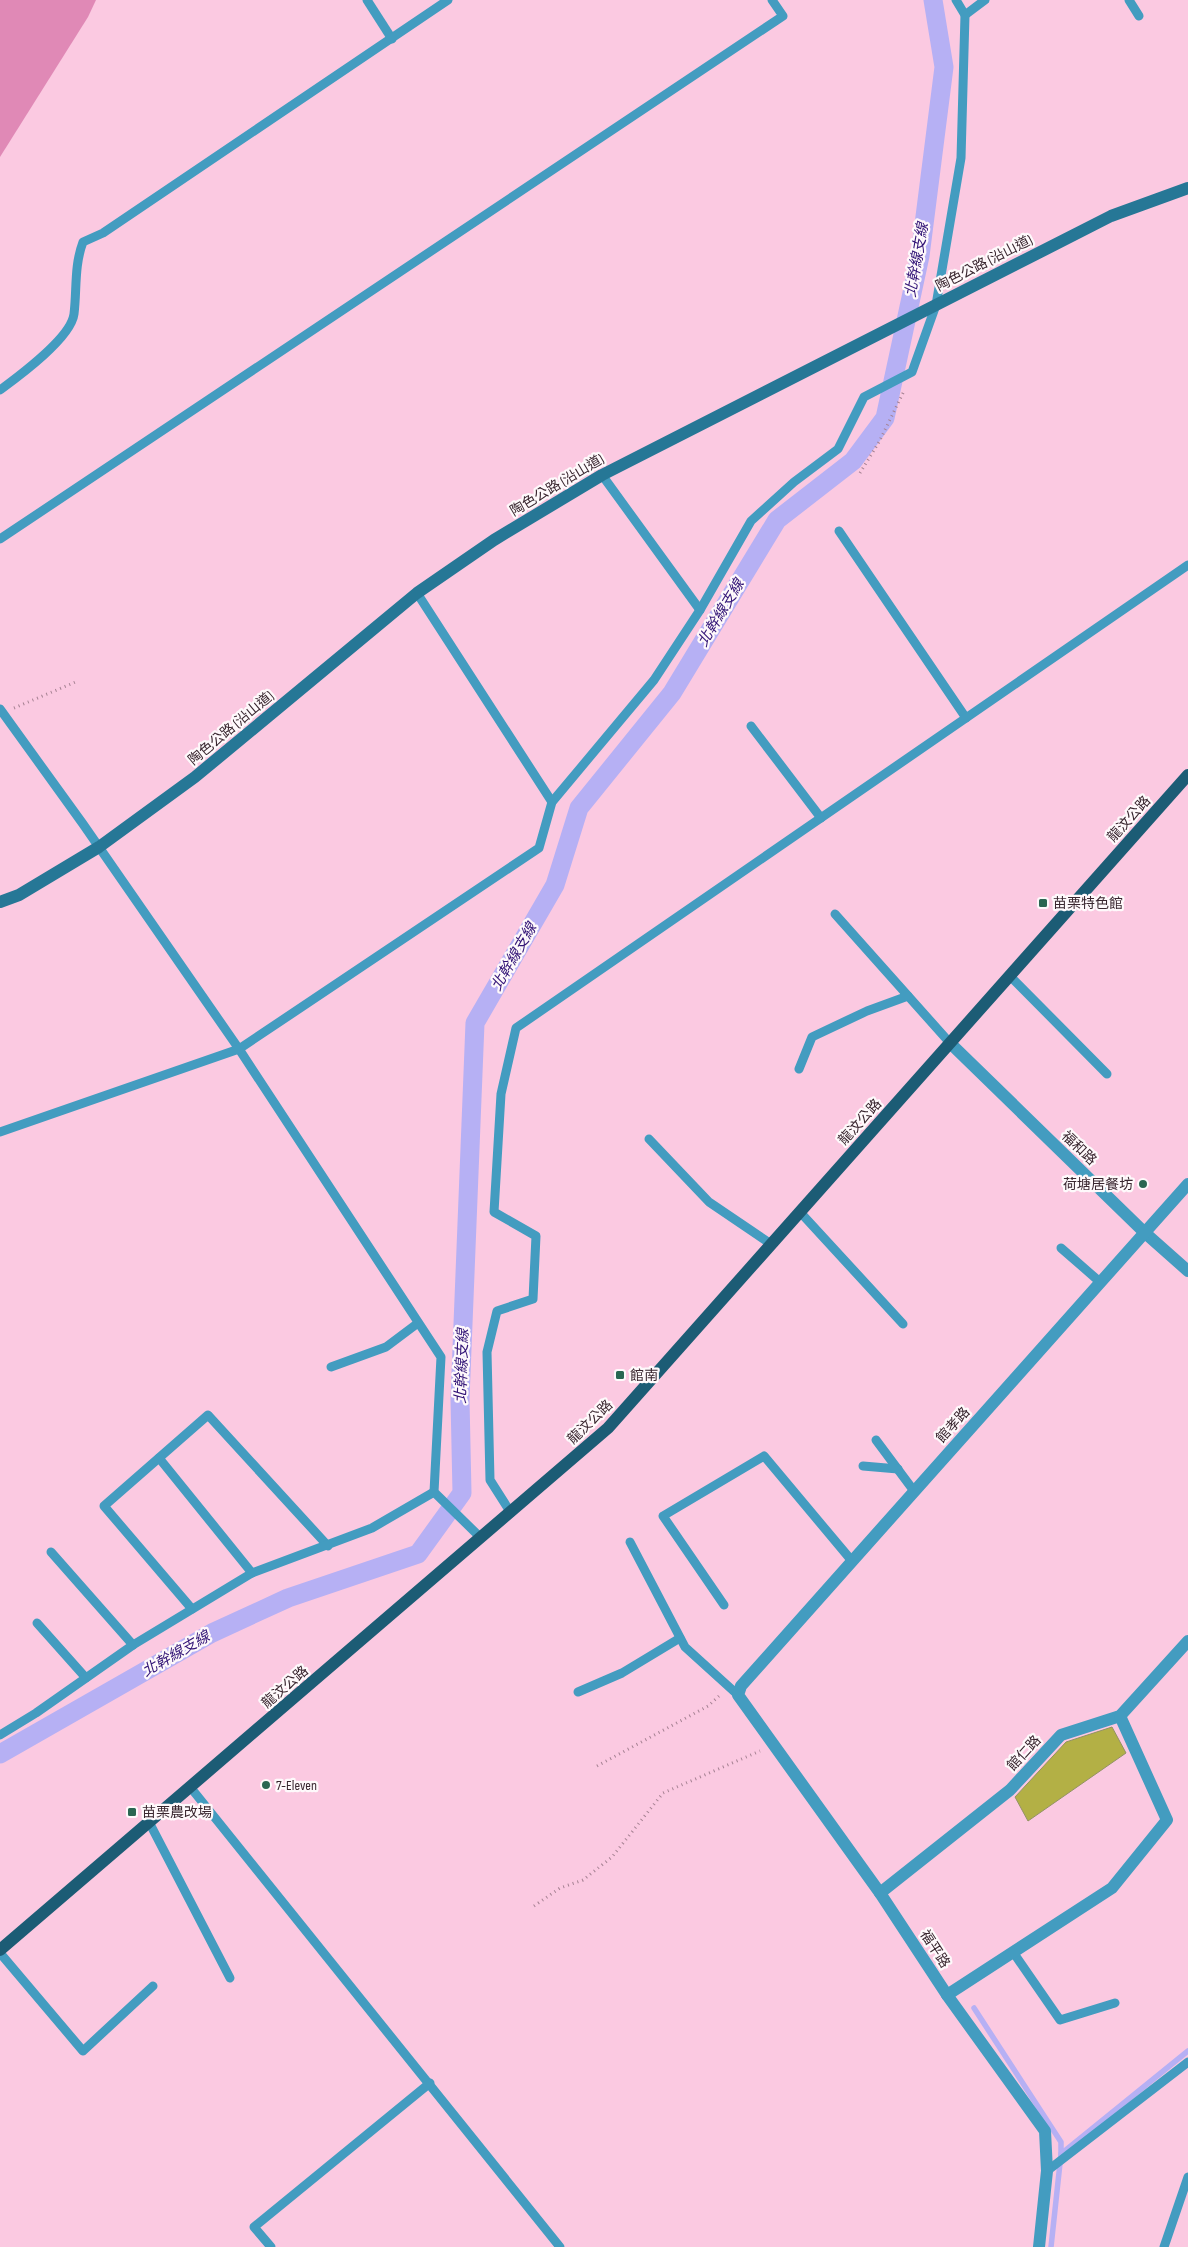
<svg xmlns="http://www.w3.org/2000/svg" width="1188" height="2247" viewBox="0 0 1188 2247" font-family="'Sofia Sans Condensed','Noto Sans TC',sans-serif">
<rect width="100%" height="100%" fill="#fbc9e1"/>
<polygon fill="#e089b6" points="0,0 96,0 88,17 0,157"/>
<g fill="none" stroke-linecap="round" stroke-linejoin="round">
<g stroke="#b6b0f4" stroke-width="5.5">
<polyline points="974,2008 1061,2142 1061,2154"/>
<polyline points="1051,2247 1061,2154 1188,2051"/>
</g>
<polyline stroke="#b6b0f4" stroke-width="19" points="0,1754 212,1633 288,1598 418,1554 462,1493 460,1399 475,1023 555,885 579,808 672,693 777,520 853,461 885,418 920,256 944,67 933,0"/>
</g>
<polygon fill="#b3b045" stroke="#929264" points="1112,1727 1126,1753 1028,1821 1015,1797 1066,1742"/>
<g fill="none" stroke-linecap="round" stroke-linejoin="round">
<g stroke="#a68293" stroke-width="3" stroke-dasharray="1 4" stroke-linecap="butt">
<polyline points="860,473 879,442 904,391"/>
<polyline points="14,708 78,681"/>
<polyline points="597,1766 708,1706 719,1696"/>
<polyline points="534,1906 560,1888 583,1880 612,1857 663,1793 760,1751"/>
</g>
<g stroke="#439cc0" stroke-width="9">
<polyline points="367,0 392,39"/>
<polyline points="1129,0 1139,16"/>
<polyline points="965,15 985,0"/>
<path d="M0 390C19 376 71 338 74 314 77 289 74 266 83 242L103 233 448 0"/>
<polyline points="602,475 700,610"/>
<polyline points="839,531 966,718"/>
<polyline points="0,539 783,16 772,0"/>
<polyline points="417,593 552,802"/>
<polyline points="0,709 83,824 239,1049 441,1357 434,1492 481,1538"/>
<polyline points="751,726 821,818"/>
<polyline points="835,914 950,1043"/>
<polyline points="1010,976 1107,1074"/>
<polyline points="799,1069 812,1037 867,1011 908,996"/>
<polyline points="0,1132 239,1049 539,848 552,802 654,680 700,610 751,521 794,482 838,449 864,397 912,372 936,305 961,158 965,15 956,0"/>
<polyline points="649,1139 709,1202 771,1244"/>
<polyline points="800,1212 903,1324"/>
<polyline points="1061,1248 1100,1282"/>
<polyline points="331,1367 386,1347 418,1323"/>
<polyline points="876,1440 914,1491"/>
<polyline points="159,1458 252,1573"/>
<polyline points="863,1466 898,1469"/>
<polyline points="511,1513 490,1480 487,1352 497,1311 533,1299 536,1236 494,1212 501,1094 516,1028 1188,565"/>
<polyline points="630,1542 685,1647 738,1695"/>
<polyline points="51,1552 133,1645"/>
<polyline points="724,1605 663,1516 764,1456 852,1561"/>
<polyline points="192,1609 104,1506 208,1415 328,1546"/>
<polyline points="37,1623 86,1678"/>
<polyline points="578,1692 622,1673 680,1638"/>
<polyline points="0,1735 36,1713 133,1645 252,1573 372,1528 434,1492"/>
<polyline points="191,1788 560,2247"/>
<polyline points="149,1822 230,1978"/>
<polyline points="1013,1952 1060,2020 1115,2003"/>
<polyline points="0,1953 83,2051 153,1986"/>
<polyline points="1047,2171 1188,2062"/>
<polyline points="271,2247 254,2227 430,2083"/>
<polyline points="1164,2247 1188,2177"/>
</g>
<g stroke="#439cc0" stroke-width="12">
<polyline points="950,1043 1144,1232 1188,1271"/>
<polyline points="880,1893 1010,1790 1061,1735 1120,1716 1188,1641"/>
<polyline points="947,1995 1112,1888 1167,1820 1120,1716"/>
<polyline points="1039,2247 1047,2171 1045,2131 947,1995 880,1893 738,1695 741,1686 1188,1184"/>
</g>
<polyline stroke="#267796" stroke-width="12" points="0,902 19,895 99,847 195,777 417,593 494,540 602,475 1111,216 1188,188"/>
<polyline stroke="#1c5c75" stroke-width="12" points="0,1950 608,1428 1188,775"/>
</g>
<g fill="#2a6652" stroke="#fef9fb" stroke-width="2">
<rect x="1038" y="898" width="10" height="10" rx="2.5"/>
<circle cx="1143" cy="1184" r="5"/>
<rect x="615" y="1370" width="10" height="10" rx="2.5"/>
<circle cx="266" cy="1785" r="5"/>
<rect x="127" y="1807" width="10" height="10" rx="2.5"/>
</g>
<g text-anchor="middle" dominant-baseline="central" stroke-width="4.5" stroke-linejoin="round" paint-order="stroke">
<g font-size="14" fill="#39262f" stroke="#fef9fb">
<text transform="translate(984 263) rotate(-27)">陶色公路 (沿山道)</text>
<text transform="translate(557 485) rotate(-31)">陶色公路 (沿山道)</text>
<text transform="translate(231 728) rotate(-40)">陶色公路 (沿山道)</text>
<text transform="translate(1129 819) rotate(-48)">龍汶公路</text>
<text transform="translate(860 1122) rotate(-48)">龍汶公路</text>
<text transform="translate(1079 1148) rotate(44)">福和路</text>
<text transform="translate(590 1422) rotate(-44)">龍汶公路</text>
<text transform="translate(953 1425) rotate(-48)">館孝路</text>
<text transform="translate(285 1687) rotate(-41)">龍汶公路</text>
<text transform="translate(1024 1753) rotate(-47)">館仁路</text>
<text transform="translate(935 1949) rotate(57)">福平路</text>
</g>
<g font-size="14" fill="#39262f" stroke="#fef9fb" text-anchor="start">
<text x="1053" y="903">苗栗特色館</text>
<text x="1133" y="1184" text-anchor="end">荷塘居餐坊</text>
<text x="630" y="1375">館南</text>
<text x="276" y="1785">7-Eleven</text>
<text x="142" y="1812">苗栗農改場</text>
</g>
<g font-size="15" font-style="italic" fill="#331577" stroke="#fef9fb">
<text transform="translate(917 260) rotate(-80)">北幹線支線</text>
<text transform="translate(721 613) rotate(-59)">北幹線支線</text>
<text transform="translate(514 957) rotate(-60)">北幹線支線</text>
<text transform="translate(462 1366) rotate(-88)">北幹線支線</text>
<text transform="translate(176 1654) rotate(-30)">北幹線支線</text>
</g>
</g>
</svg>
